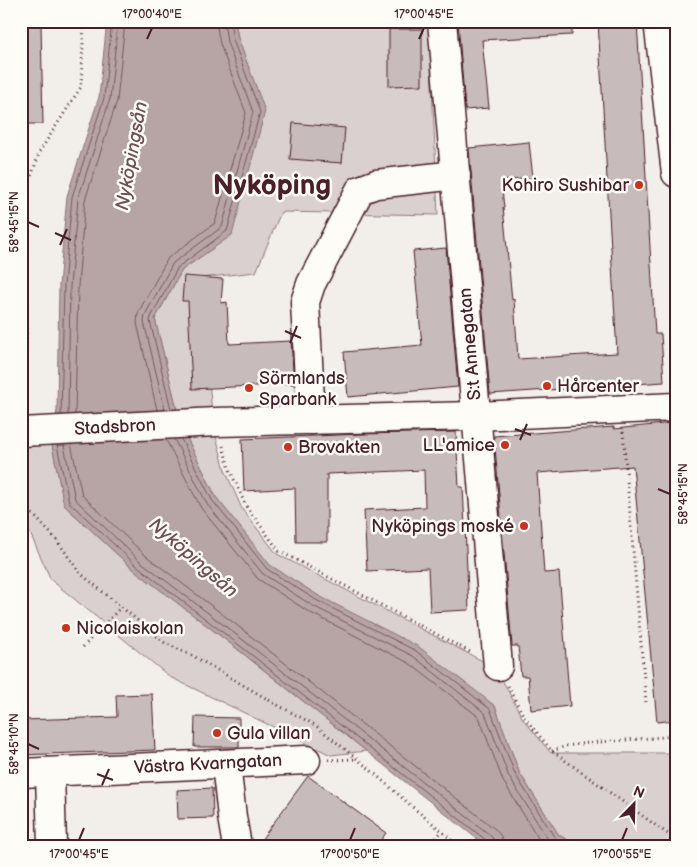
<svg xmlns="http://www.w3.org/2000/svg" width="697" height="867" viewBox="0 0 697 867" font-family="'Balsamiq Sans',sans-serif">
<rect width="100%" height="100%" fill="#f2efeb"/>
<filter id="ink" filterUnits="userSpaceOnUse"><feTurbulence type="fractalNoise" baseFrequency=".02" numOctaves="2"/><feDisplacementMap in="SourceGraphic" scale="10" xChannelSelector="R" yChannelSelector="G"/><feConvolveMatrix kernelMatrix="1 2 1 2 8 2 1 2 1" color-interpolation-filters="sRGB"/></filter>
<g filter="url(#ink)">
<g fill="#d9d0cf" stroke="#92787d">
<polygon points="235,21 429,21 438,215 281,212 256,272 200,278 213,425 225,470 242,509 277,554 496,668 523,719 551,753 676,753 676,846 579,846 559,836 519,772 495,706 270,566 216,497 181,426 155,319 182,270 232,234 238,38"/>
<polygon points="52,445 64,505 133,569 231,644 366,751 331,755 170,677 51,580 21,513 21,446"/>
</g>
<polygon fill="#b7a5a6" stroke="#8b6f75" points="107,21 235,21 238,38 265,111 232,235 182,270 155,319 181,426 216,497 270,565 319,596 419,647 495,706 519,772 559,835 579,846 486,846 231,644 133,569 64,505 52,445 57,410 59,285 67,196 99,97"/>
<g fill="none" stroke-linecap="round" stroke-linejoin="round">
<g stroke="#76555c" stroke-width="1">
<polyline points="171,409 150,321 151,317 178,267 227,231 260,112 233,40 230,21"/>
<polyline points="157,410 137,323 138,313 168,258 215,223 246,113 220,44 216,21"/>
<polyline points="165,410 144,322 145,315 173,263 222,227 253,112 227,42 224,21"/>
<polyline points="75,414 78,286 85,200 117,101 125,21"/>
<polyline points="61,415 64,285 72,197 104,98 112,21"/>
<polyline points="68,415 70,286 78,199 110,99 118,21"/>
<polyline points="174,439 207,504 263,574 313,606 413,656 485,713 509,777 549,841 554,846"/>
<polyline points="181,439 212,500 267,569 316,600 416,651 490,709 515,774 555,838 568,846"/>
<polyline points="166,440 201,508 258,579 309,612 409,663 479,717 503,781 543,846"/>
<polyline points="71,444 82,495 145,555 243,630 495,829 501,836 503,846"/>
<polyline points="57,445 69,502 136,565 234,641 486,840 488,842 489,846"/>
<polyline points="64,445 75,499 140,561 238,636 490,835 494,840 495,846"/>
</g>
</g>
<g fill="#c8bbbb" stroke="#4a1f2b">
<polygon points="458,21 572,21 572,35 482,40 489,108 465,110"/>
<polygon points="598,21 637,21 655,334 661,334 664,382 490,394 469,148 529,142 533,178 501,181 504,207 503,207 512,300 514,299 518,359 617,353"/>
<polygon points="41,24 43,124 21,124 21,25"/>
<polygon points="389,29 422,29 422,85 389,86"/>
<polygon points="293,123 345,128 342,163 290,159"/>
<polygon points="446,248 458,387 348,397 344,352 422,345 413,251"/>
<polygon points="184,276 223,279 221,303 227,302 229,344 291,341 294,384 192,389 188,301 182,301"/>
<polygon points="673,423 676,455 676,720 657,722 633,466 537,473 544,573 559,572 570,706 531,710 528,676 521,676 518,646 512,646 494,436 614,427 614,429"/>
<polygon points="456,432 459,487 463,487 469,610 430,612 428,568 367,571 364,510 425,507 424,470 327,474 327,542 296,542 295,488 244,491 242,439 362,434"/>
<polygon points="152,694 155,750 21,755 21,720 117,717 116,695"/>
<polygon points="195,717 239,718 239,747 194,747"/>
<polygon points="308,776 386,833 377,846 269,846 261,840"/>
<polygon points="212,788 213,818 178,819 177,790"/>
</g>
<g fill="none" stroke-linecap="round" stroke-linejoin="round">
<g stroke="#4a1f2b" stroke-width="31">
<g id="minor">
<polyline points="442,21 498,666"/>
<polyline points="658,21 676,173"/>
<polyline points="311,420 305,302 311,284 360,190 376,184 456,175"/>
<polyline points="21,432 216,422 476,416 676,407"/>
<polyline points="226,764 232,817 237,846"/>
<polyline points="50,772 52,846"/>
<polyline points="21,773 306,760"/>
</g>
</g>
<g stroke="#4a1f2b" stroke-width="3" stroke-dasharray="1 4" stroke-linecap="butt">
<polyline points="21,170 30,177"/>
<polyline points="21,373 26,363 27,306 23,199 40,151 81,87 84,21"/>
<polyline points="623,432 646,702"/>
<polyline points="223,446 229,468 246,506 279,551 472,653"/>
<polyline points="21,492 27,508 56,539 80,573 165,643 195,657 274,703 315,725 367,767 416,810 442,831 457,846"/>
<polyline points="83,647 121,607"/>
<polyline points="508,686 524,717 552,751 672,837 676,844"/>
<polyline points="552,751 566,746 588,743 676,736"/>
<polyline points="328,760 357,759"/>
<polyline points="430,846 442,831"/>
<polyline points="668,846 676,830"/>
</g>
<use href="#minor" stroke="#fdfcf7" stroke-width="28"/>
</g>
</g>
<path fill="none" stroke="#4a1f2b" stroke-width="2" d="M147 39 152 28M419 39 424 28M28 222 39 227M55 233 71 240M60 245 67 229M285 331 301 338M290 343 297 326M515 429 531 435M520 440 527 424M658 489 670 494M28 744 39 749M97 774 113 780M102 785 109 769M79 840 84 828M350 840 355 828M622 840 627 828"/>
<g fill="#c8321e" stroke="#fdfcf7" stroke-width="2">
<circle cx="639" cy="185" r="5"/>
<circle cx="547" cy="386" r="5"/>
<circle cx="249" cy="388" r="5"/>
<circle cx="505" cy="445" r="5"/>
<circle cx="288" cy="447" r="5"/>
<circle cx="524" cy="526" r="5"/>
<circle cx="66" cy="628" r="5"/>
<circle cx="217" cy="733" r="5"/>
</g>
<g text-anchor="middle" dominant-baseline="central" stroke-width="5" stroke-linejoin="round" paint-order="stroke">
<g font-size="18" fill="#4a1f2b" stroke="#fdfcf7" text-anchor="start">
<text x="629" y="185" text-anchor="end">Kohiro Sushibar</text>
<text x="259" y="378">Sörmlands<tspan x="259" dy="21">Sparbank</tspan></text>
<text x="557" y="386">Hårcenter</text>
<text x="495" y="445" text-anchor="end">LL'amice</text>
<text x="298" y="447">Brovakten</text>
<text x="514" y="526" text-anchor="end">Nyköpings moské</text>
<text x="76" y="628">Nicolaiskolan</text>
<text x="227" y="733">Gula villan</text>
</g>
<g font-size="18" fill="#4a1f2b" stroke="#fdfcf7">
<text transform="translate(470 344) rotate(-95)">S:t Annegatan</text>
<text transform="translate(115 427) rotate(-3)">Stadsbron</text>
<text transform="translate(208 764) rotate(-3)">Västra Kvarngatan</text>
</g>
<g font-size="19" font-style="italic" fill="#704e56" stroke="#fdfcf7">
<text transform="translate(132 156) rotate(-80)">Nyköpingsån</text>
<text transform="translate(193 558) rotate(41)">Nyköpingsån</text>
</g>
<g font-size="28" font-weight="bold" fill="#4a1f2b" stroke="#fdfcf7">
<text x="272" y="185">Nyköping</text>
</g>
</g>
<rect width="697" height="867" fill="none" stroke="#fdfcf7" stroke-width="55"/>
<g transform="translate(634 804) rotate(23)" stroke="#fdfcf7" stroke-width="4" paint-order="stroke">
<path d="M0-4L9 19L0 12L-9 19Z" fill="#4a1f2b"/>
<text y="-8" font-size="14" font-weight="bold" text-anchor="middle" fill="#4a1f2b">N</text>
</g>
<rect x="28" y="28" width="642" height="812" fill="none" stroke="#4a1f2b" stroke-width="2"/>
<g font-size="12" text-anchor="middle" fill="#4a1f2b">
<text x="152" y="18">17°00'40"E</text>
<text x="424" y="18">17°00'45"E</text>
<text transform="translate(14 222) rotate(-90)" y="4">58°45'15"N</text>
<text transform="translate(683 494) rotate(-90)" y="4">58°45'15"N</text>
<text transform="translate(14 744) rotate(-90)" y="4">58°45'10"N</text>
<text x="79" y="858">17°00'45"E</text>
<text x="350" y="858">17°00'50"E</text>
<text x="622" y="858">17°00'55"E</text>
</g>
</svg>
